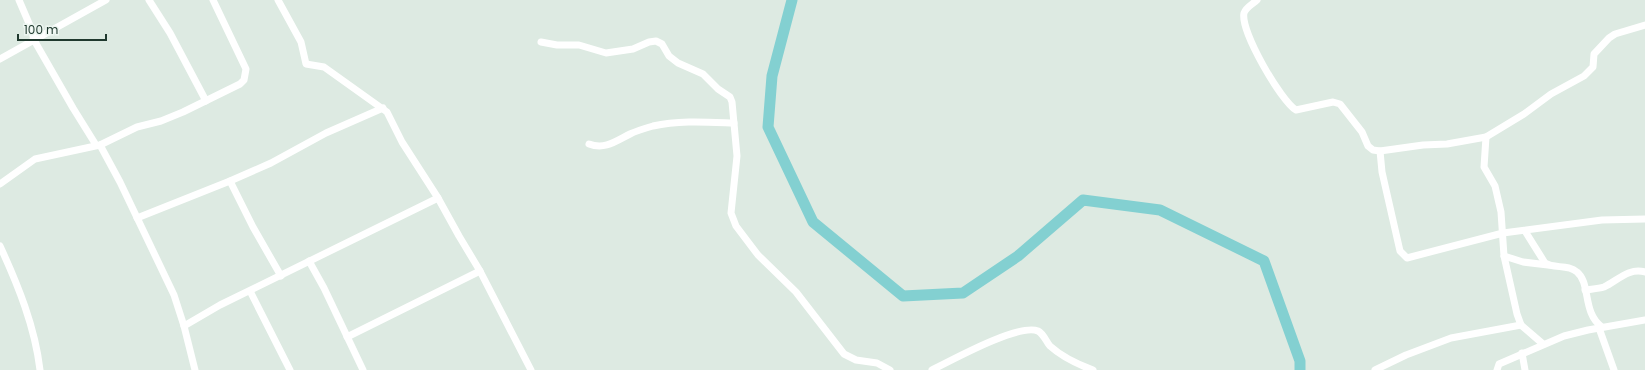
<svg xmlns="http://www.w3.org/2000/svg" width="1645" height="370" viewBox="0 0 1645 370" font-family="Poppins,sans-serif">
<rect width="100%" height="100%" fill="#ddeae2"/>
<g fill="none" stroke-linecap="round" stroke-linejoin="round">
<polyline stroke="#83d0d1" stroke-width="11" points="792,0 772,76 768,127 813,222 903,296 963,293 1018,256 1083,200 1160,210 1264,261 1300,361 1300,370"/>
<g stroke="#fff" stroke-width="7">
<polyline points="19,0 31,28 34,40 73,108 96,145"/>
<polyline points="149,0 170,33 206,101"/>
<polyline points="278,0 301,42 306,64 324,67 387,112 402,142 438,198 459,236 480,271 531,370"/>
<path d="M1257 0C1253 4 1246 7 1244 13 1240 31 1281 101 1296 110L1333 102 1340 104 1362 132 1368 146 1373 150 1380 151 1423 145 1447 144 1486 137 1524 114 1551 94 1584 76 1593 67 1594 54 1609 38 1615 34 1645 25"/>
<polyline points="541,42 557,45 579,45 606,53 633,49 649,42 656,41 662,44 669,56 678,63 703,74 718,89 730,97 732,102 737,156 731,213 736,226 758,255 796,292 844,354 856,360 877,363 890,370"/>
<polyline points="0,59 106,0"/>
<polyline points="1486,137 1484,167 1495,186 1501,212 1504,256 1517,314 1521,325 1543,344"/>
<path d="M589 144C605 150 616 141 630 134 636 131 646 128 653 126 679 120 707 122 734 123"/>
<polyline points="100,145 120,182 174,295 184,326 195,370"/>
<polyline points="1380,151 1382,172 1400,251 1407,258 1503,233 1602,220 1645,219"/>
<polyline points="230,181 271,163 326,133 383,108"/>
<polyline points="0,184 35,159 100,145 137,127 161,121 183,112 240,84 244,80 246,69 213,0"/>
<polyline points="137,218 230,181 253,227 281,276"/>
<path d="M1525 231 1545 263C1554 269 1568 264 1577 272 1591 283 1582 313 1602 327"/>
<path d="M0 246C18 285 35 327 40 370"/>
<polyline points="1504,256 1523,262 1548,265"/>
<polyline points="309,261 324,288 363,370"/>
<path d="M1585 290C1591 289 1598 289 1604 287 1617 281 1629 267 1645 272"/>
<polyline points="250,291 290,370"/>
<polyline points="184,326 220,305 438,198"/>
<polyline points="1599,328 1614,370"/>
<polyline points="347,337 480,271"/>
<polyline points="1522,353 1525,370"/>
<path d="M932 370C952 360 1019 323 1038 331 1044 334 1046 342 1050 346 1062 357 1077 364 1093 370"/>
<polyline points="1375,370 1406,355 1451,338 1521,325"/>
<polyline points="1497,370 1499,364 1564,336 1588,330 1645,320"/>
</g>
</g>
<path d="M18 34v6h88v-6" fill="none" stroke="#1f392e" stroke-width="2"/>
<text x="24" y="34" font-size="12" fill="#1f392e" stroke="#edf6f1" stroke-width="3" paint-order="stroke">100 m</text>
</svg>
